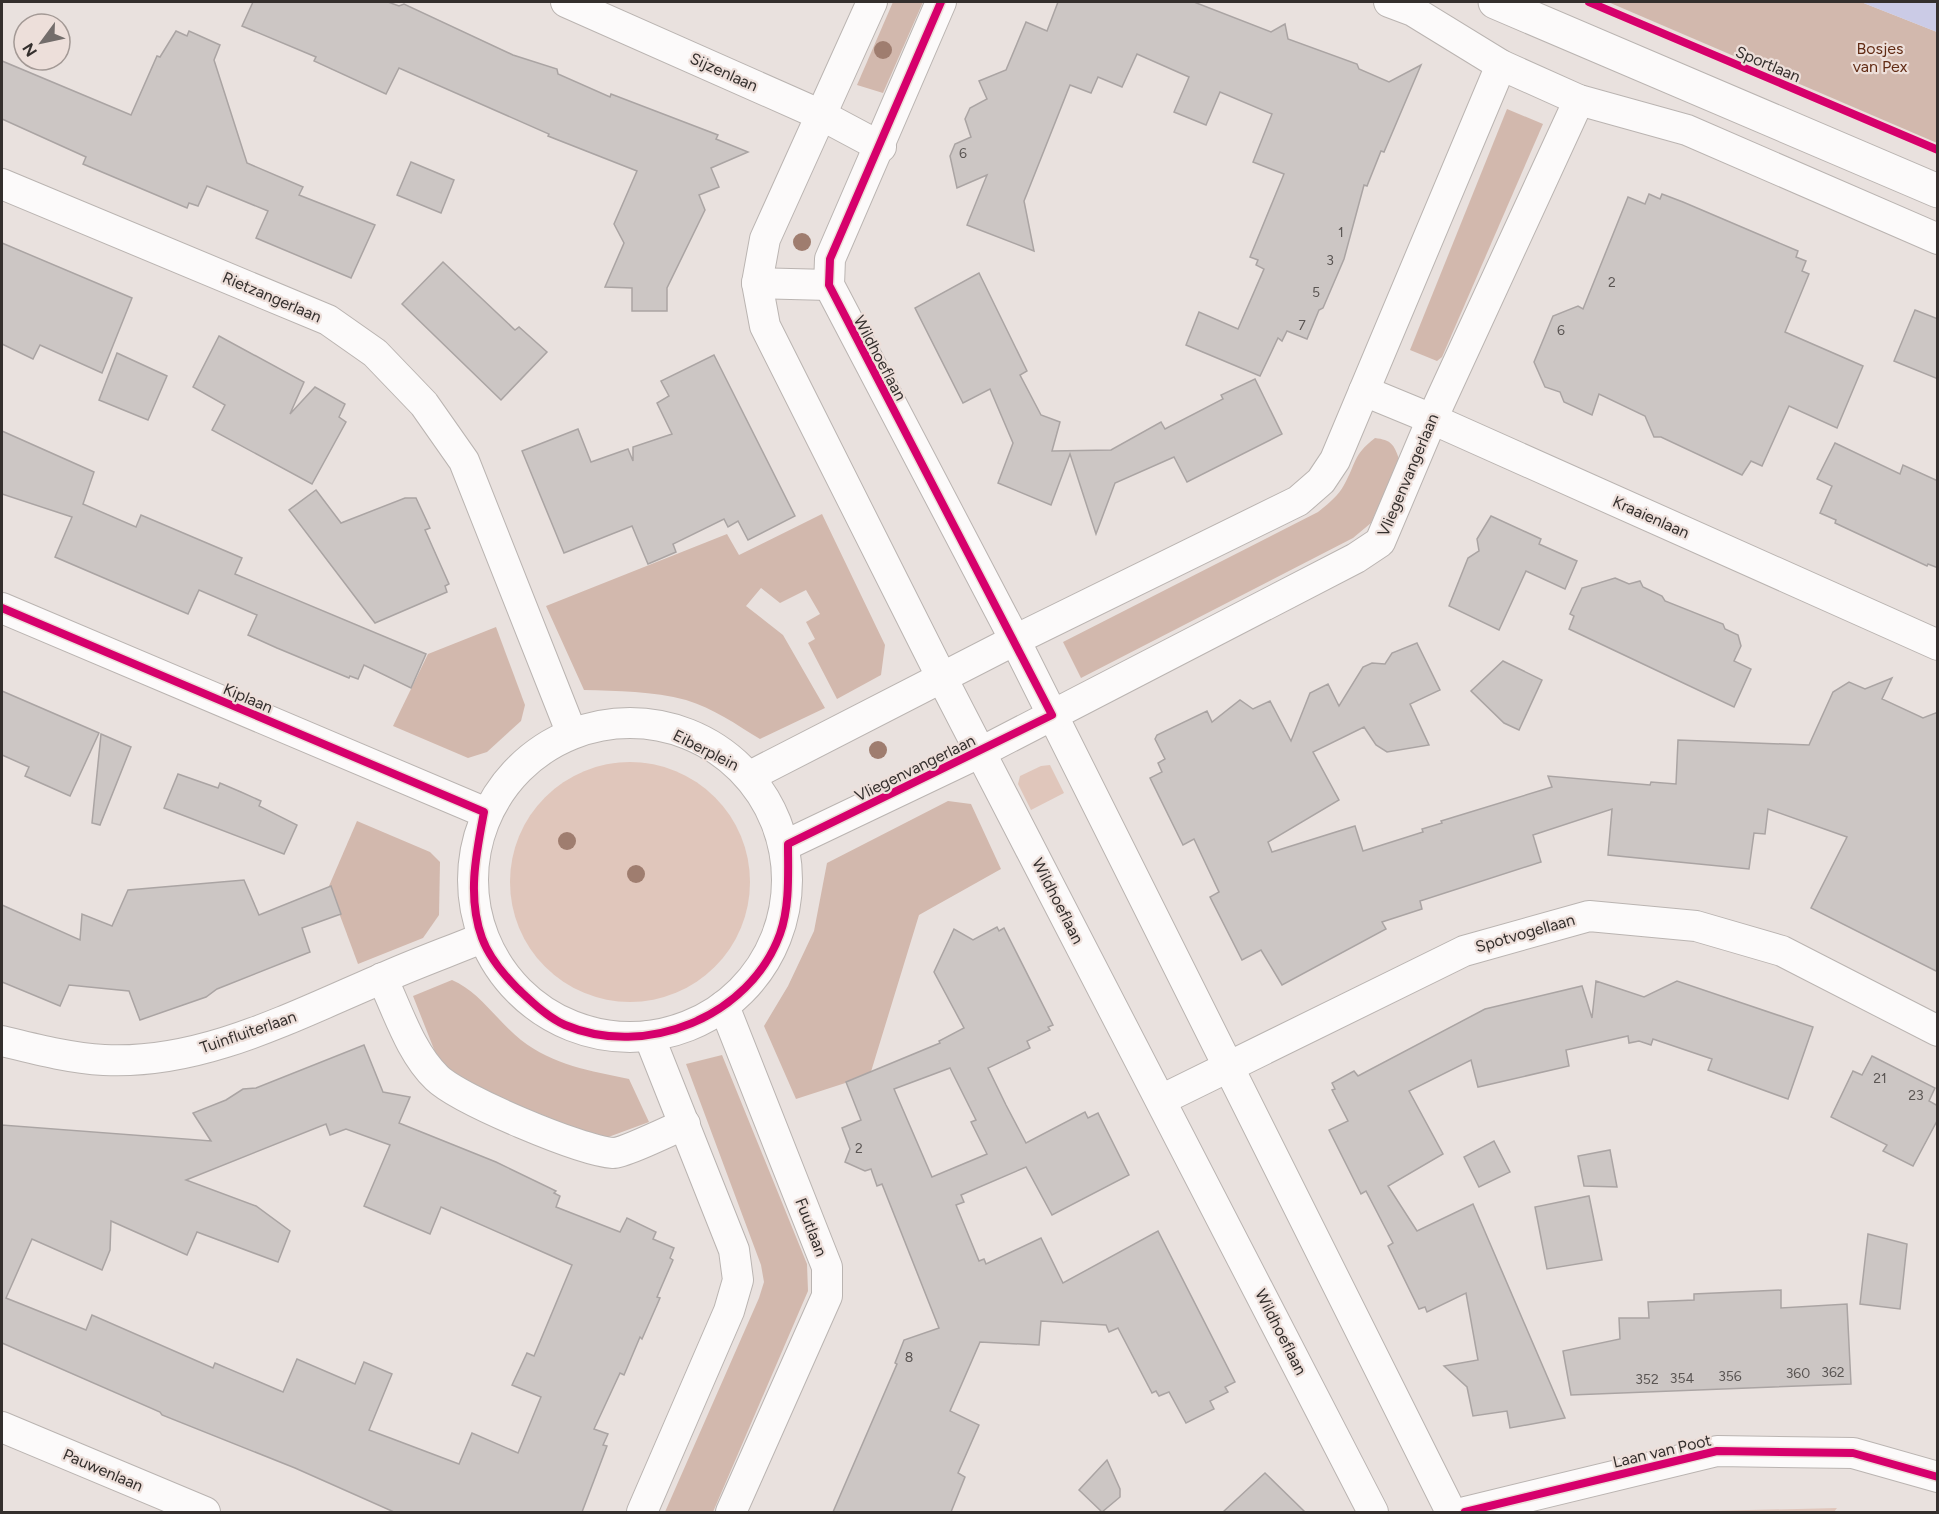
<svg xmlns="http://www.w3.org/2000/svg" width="1939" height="1514" viewBox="0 0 1939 1514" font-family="Figtree,sans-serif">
<rect width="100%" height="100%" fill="#e9e1de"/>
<g fill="#e0c6bb">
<circle cx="630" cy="882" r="120"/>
<polygon points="1050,765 1064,793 1031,810 1018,784 1020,776 1041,766"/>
<polygon points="1837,1508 1834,1512 1665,1512 1667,1512"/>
</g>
<g fill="#d2b8ad">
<polygon points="893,2 923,2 883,93 857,85"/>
<polygon points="1608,2 1861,2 1937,32 1937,143"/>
<polygon points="1507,109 1543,124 1442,357 1437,361 1410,350"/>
<path d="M1375 438C1391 440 1394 444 1399 459L1371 523 1353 538 1081 678 1063 642 1318 512C1328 504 1338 496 1344 485 1357 462 1352 456 1375 438Z"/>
<path d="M822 514 885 645 881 675 837 699 808 643 815 639 806 622 820 614 806 590 780 603 761 588 746 606 783 635 825 708 760 739C737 725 713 708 686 700 653 691 617 691 584 690L546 606 727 534 739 555Z"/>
<polygon points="496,627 525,705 521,721 487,752 468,758 393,726 428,654"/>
<polygon points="948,801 971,804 1001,869 919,915 870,1075 796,1099 764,1026 788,986 814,931 827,863"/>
<polygon points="357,821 430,852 440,862 439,915 423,938 358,964 329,886"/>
<path d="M452 980C480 992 497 1021 521 1040 553 1065 591 1071 629 1079L649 1122 603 1139 593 1138 452 1080 441 1067 413 996Z"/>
<polygon points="722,1055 807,1264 808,1291 713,1512 665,1512 759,1298 764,1282 761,1265 686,1064"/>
</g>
<polygon fill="#cbcbe6" points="1861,2 1937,2 1937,32"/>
<g fill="#ccc6c4" stroke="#aaa4a3" stroke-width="1.5" fill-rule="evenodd">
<polygon points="253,2 388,2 399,6 404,4 513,55 557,69 558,74 610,97 611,94 718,135 716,139 748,152 711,168 719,187 699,195 705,210 667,288 667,311 632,311 632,288 605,287 624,243 614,224 637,171 548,136 549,134 399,68 386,94 314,61 316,57 242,26"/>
<polygon points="1058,2 1194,2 1271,32 1285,24 1288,39 1357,64 1359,69 1389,82 1421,65 1384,152 1381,151 1367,186 1364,185 1344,259 1323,308 1319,310 1307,339 1287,331 1282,341 1278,338 1260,376 1186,345 1199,312 1238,329 1264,269 1256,265 1258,260 1250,257 1284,174 1253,162 1272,114 1220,92 1206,125 1174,112 1189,77 1137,54 1122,87 1098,77 1091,93 1070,85 1024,201 1034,251 967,225 987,175 957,188 950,156 955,144 971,137 965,119 970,108 987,99 979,81 1006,70 1026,22 1047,31"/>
<polygon points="176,31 187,36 189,31 220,45 214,60 247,163 303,187 299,195 375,225 351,278 256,238 268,211 207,186 198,206 189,203 187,208 83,164 86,157 2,119 2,61 131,115 157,56 160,57"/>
<polygon points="411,162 454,180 441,213 397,195"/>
<polygon points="1649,194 1660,199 1662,194 1683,202 1798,251 1796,257 1806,261 1802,271 1809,274 1785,332 1863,366 1837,428 1789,406 1762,466 1751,461 1742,475 1661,437 1654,437 1645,416 1599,394 1592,415 1564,402 1560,392 1545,387 1534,362 1553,316 1578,306 1583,309 1628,197 1645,204"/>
<polygon points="2,243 132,298 102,373 40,345 33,359 2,344"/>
<polygon points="443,262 515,330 519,327 547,352 501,400 402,304"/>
<polygon points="979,273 1027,371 1020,375 1041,415 1060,422 1052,451 1111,450 1161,422 1165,429 1223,399 1221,395 1255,379 1282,434 1187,482 1174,457 1115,483 1096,534 1070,454 1051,505 998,483 1013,443 990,389 963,403 915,308"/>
<polygon points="1915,310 1938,319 1938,379 1894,361"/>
<polygon points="219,336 304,382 290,414 315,387 345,404 339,417 346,422 312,484 212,430 225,405 193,387"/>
<polygon points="117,353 167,376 148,420 99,400"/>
<polygon points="714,355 795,516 748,540 738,521 728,527 724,519 673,544 676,552 648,564 632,526 564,553 522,451 578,429 591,462 628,449 633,461 633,447 672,434 657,403 669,396 661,381"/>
<polygon points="2,431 94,472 83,504 136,527 141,515 242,558 235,574 426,654 411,688 364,665 358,679 350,676 349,678 277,648 248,635 257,615 199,590 188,614 55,557 72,517 2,494"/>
<polygon points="1835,443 1900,474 1903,465 1938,481 1938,568 1928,564 1927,566 1835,523 1836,520 1820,513 1832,486 1817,479"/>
<polygon points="316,490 341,523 405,498 416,498 430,528 425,530 449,584 445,586 447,592 375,623 289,510"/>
<polygon points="1491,516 1541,539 1539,544 1577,561 1565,589 1526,571 1499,630 1449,606 1468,558 1479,551 1477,539"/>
<polygon points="1615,578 1629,584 1640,581 1643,587 1662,596 1665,601 1723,624 1725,629 1738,635 1741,646 1734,661 1751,669 1734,707 1569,629 1574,616 1570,614 1582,588"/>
<polygon points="1417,643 1440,690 1410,704 1429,745 1387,752 1376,745 1364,727 1313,752 1339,800 1268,842 1272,852 1355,826 1363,851 1423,832 1422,829 1442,823 1441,821 1552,787 1548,776 1650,785 1651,782 1676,784 1678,740 1809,745 1833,692 1849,682 1865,689 1892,678 1882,699 1923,718 1938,712 1938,972 1811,908 1847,837 1768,809 1765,834 1754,833 1749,869 1608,855 1612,809 1533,835 1541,862 1420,901 1422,909 1382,922 1386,929 1282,985 1261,950 1242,960 1210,897 1219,892 1194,839 1183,845 1150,778 1162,772 1158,763 1165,759 1155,739 1157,735 1207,711 1212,722 1240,700 1253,709 1270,701 1291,741 1310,693 1328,684 1339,706 1363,667 1372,663 1385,664 1392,653"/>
<polygon points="1503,661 1542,680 1519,730 1504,723 1471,691"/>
<polygon points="2,691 99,733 70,796 25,776 29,767 2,755"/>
<polygon points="101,734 131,747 100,825 92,823"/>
<polygon points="178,774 218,788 220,783 241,792 261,801 259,806 297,825 284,854 164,808"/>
<polygon points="244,880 259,915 331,886 341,914 302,928 310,952 217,989 206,997 140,1020 129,991 69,985 60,1006 2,982 2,905 80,940 82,914 112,926 128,890"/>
<path d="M997 927 999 931 1004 928 1053 1025 1048 1027 1050 1030 1027 1041 1030 1048 988 1068 1006 1105 1026 1143 1085 1112 1088 1118 1098 1113 1129 1175 1052 1215 1026 1167 961 1195 964 1202 956 1205 979 1261 984 1259 986 1264 1041 1238 1063 1283 1158 1231 1235 1382 1225 1387 1228 1392 1210 1401 1214 1409 1186 1423 1169 1392 1159 1396 1156 1391 1152 1393 1118 1328 1109 1332 1106 1325 1041 1321 1039 1345 980 1342 950 1411 979 1425 958 1473 965 1477 951 1512H833L897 1364 895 1363 904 1340 939 1328 882 1184 877 1186 871 1169 865 1171 845 1162 850 1149 842 1128 861 1120 846 1082 940 1043 939 1041 964 1028 934 972 954 929 973 940ZM950 1068 976 1120 971 1122 987 1154 932 1177 894 1089Z"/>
<polygon points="1596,981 1644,997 1677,981 1813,1027 1788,1099 1708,1070 1712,1059 1653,1039 1651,1045 1639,1041 1629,1043 1628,1036 1566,1050 1569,1066 1478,1087 1471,1060 1409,1091 1443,1154 1388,1186 1417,1231 1473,1204 1565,1418 1510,1428 1507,1411 1473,1416 1467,1387 1444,1366 1478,1360 1466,1293 1427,1312 1425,1307 1419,1309 1388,1246 1393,1243 1366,1191 1361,1194 1329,1130 1348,1121 1332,1090 1335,1089 1332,1083 1354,1071 1358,1076 1485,1009 1582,986 1592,1018"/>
<path d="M364 1045 383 1092 410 1097 399 1123 496 1162 556 1191 554 1193 560 1196 556 1207 620 1232 627 1218 656 1232 653 1239 674 1248 670 1258 673 1260 657 1297 660 1298 642 1339 640 1337 624 1375 620 1373 594 1429 608 1434 603 1445 607 1446 582 1512H394L295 1468 162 1415 160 1412 2 1343V1125L211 1141 193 1113 226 1100 243 1089 256 1088ZM326 1124 330 1135 346 1129 390 1145 364 1206 430 1234 441 1207 572 1265 534 1356 527 1353 512 1385 541 1397 518 1453 472 1433 459 1464 369 1430 392 1374 364 1362 355 1384 297 1359 283 1392 215 1363 213 1368 92 1315 86 1330 6 1298 32 1239 102 1270 110 1250 111 1221 187 1255 197 1232 278 1262 290 1231 256 1206 186 1180Z"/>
<polygon points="1872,1056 1935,1088 1929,1101 1938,1106 1938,1119 1913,1166 1883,1151 1887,1145 1831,1117 1853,1071 1862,1075"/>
<polygon points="1494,1141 1510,1172 1479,1187 1464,1157"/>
<polygon points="1610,1150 1617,1187 1584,1186 1578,1156"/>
<polygon points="1589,1196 1602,1260 1547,1269 1535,1207"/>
<polygon points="1868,1234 1907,1244 1900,1309 1860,1304"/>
<polygon points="1781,1290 1781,1308 1847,1304 1851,1384 1571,1395 1563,1351 1620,1339 1619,1318 1649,1318 1648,1302 1694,1300 1694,1294"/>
<polygon points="1107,1460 1120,1489 1120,1497 1102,1512 1079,1490"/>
<polygon points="1265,1473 1305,1512 1223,1512"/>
</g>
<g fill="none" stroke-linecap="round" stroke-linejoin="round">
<g stroke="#bab4b1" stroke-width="32">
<g id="minor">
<polyline points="566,2 821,115 881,147"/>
<polyline points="872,2 765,239 757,283 765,326 942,678 1373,1512"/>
<polyline points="941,2 830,259 829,285 1015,640 1451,1512"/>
<polyline points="1389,2 1413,11 1501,65 1579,100 1687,130 1938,239"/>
<polyline points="2,184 328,320 375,353 424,404 464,461 570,729"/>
<polyline points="757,283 829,285"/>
<polyline points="1364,391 1432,419 1938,645"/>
<polyline points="2,608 484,812"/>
<circle cx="630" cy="880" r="157"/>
<polyline points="752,775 1015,640 1298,501 1321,481 1335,460 1501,65"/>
<polyline points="788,844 981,752 1356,558 1380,542 1432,419 1579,100"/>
<path d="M382 978C398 1011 410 1052 437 1078 460 1100 581 1151 613 1153 624 1153 671 1130 685 1124"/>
<polyline points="724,1006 827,1267 827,1296 731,1512"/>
<path d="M2 1041C35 1049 69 1058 104 1060 202 1065 293 1016 381 979 414 964 448 952 482 938"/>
<polyline points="1161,1100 1464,951 1589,916 1696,926 1782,951 1938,1031"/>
<polyline points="2,1427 205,1512"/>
<polyline points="642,1512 729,1311 738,1280 734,1250 649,1036"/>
<polyline points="1465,1512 1717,1451 1853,1453 1938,1477"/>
</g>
</g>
<g stroke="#bab4b1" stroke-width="35">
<polyline id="secondary" points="1495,2 1938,191"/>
</g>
<use href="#minor" stroke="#fcfafa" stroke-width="30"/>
<use href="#secondary" stroke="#fcfafa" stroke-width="33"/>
<g stroke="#eddfda" stroke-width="11">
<g id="cycleway">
<polyline points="1589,2 1938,150"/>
<path d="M2 608 484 812C476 854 467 897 482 938 489 957 504 975 518 989 532 1002 547 1017 565 1025 645 1059 750 1017 780 934 790 906 788 873 788 844L1052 715 829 285 830 259 941 2"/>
<polyline points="1465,1512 1717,1451 1853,1453 1938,1477"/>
</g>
</g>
<use href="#cycleway" stroke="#d6006c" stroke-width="8"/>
</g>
<g fill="#9f7d6f">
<circle cx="883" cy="50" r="9"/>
<circle cx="802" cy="242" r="9"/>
<circle cx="878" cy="750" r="9"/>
<circle cx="567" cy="841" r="9"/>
<circle cx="636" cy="874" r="9"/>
</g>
<g text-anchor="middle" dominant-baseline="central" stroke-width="4.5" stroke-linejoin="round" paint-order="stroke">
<g font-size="14" fill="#5a5553">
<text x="963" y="153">6</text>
<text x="1341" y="232">1</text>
<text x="1330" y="260">3</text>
<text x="1612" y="282">2</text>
<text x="1316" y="292">5</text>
<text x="1302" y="325">7</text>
<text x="1561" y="330">6</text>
<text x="1880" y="1078">21</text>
<text x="1916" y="1095">23</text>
<text x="859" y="1148">2</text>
<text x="909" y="1357">8</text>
<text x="1833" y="1372">362</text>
<text x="1798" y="1373">360</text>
<text x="1730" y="1376">356</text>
<text x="1682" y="1378">354</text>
<text x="1647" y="1379">352</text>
</g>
<g font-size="16" fill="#622c15" stroke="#eddfda">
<text x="1880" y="48">Bosjes<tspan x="1880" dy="18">van Pex</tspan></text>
</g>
<g font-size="16" fill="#342f2d" stroke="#eddfda">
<text transform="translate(1768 64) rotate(23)">Sportlaan</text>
<text transform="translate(724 72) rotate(24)">Sijzenlaan</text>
<text transform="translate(272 297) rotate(23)">Rietzangerlaan</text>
<text transform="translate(880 358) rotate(62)">Wildhoeflaan</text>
<text transform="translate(1408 475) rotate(-67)">Vliegenvangerlaan</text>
<text transform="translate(1651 517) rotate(24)">Kraaienlaan</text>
<text transform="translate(248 698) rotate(23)">Kiplaan</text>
<text transform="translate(706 750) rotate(27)">Eiberplein</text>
<text transform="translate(915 768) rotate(-26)">Vliegenvangerlaan</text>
<text transform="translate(1058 901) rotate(63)">Wildhoeflaan</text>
<text transform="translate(1525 933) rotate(-16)">Spotvogellaan</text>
<text transform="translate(248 1032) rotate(-19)">Tuinfluiterlaan</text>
<text transform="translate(811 1227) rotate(69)">Fuutlaan</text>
<text transform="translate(1281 1332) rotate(63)">Wildhoeflaan</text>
<text transform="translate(1662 1451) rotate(-13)">Laan van Poot</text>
<text transform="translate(103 1470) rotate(23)">Pauwenlaan</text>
</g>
</g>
<rect width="1939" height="1514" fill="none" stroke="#342f2d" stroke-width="6"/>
<g transform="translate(42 42) rotate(237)"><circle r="28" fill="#eddfda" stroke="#a39995" stroke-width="1.5"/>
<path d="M0-4.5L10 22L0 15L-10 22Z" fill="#736d6b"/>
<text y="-9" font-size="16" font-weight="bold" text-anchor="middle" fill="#342f2d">N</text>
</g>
</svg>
